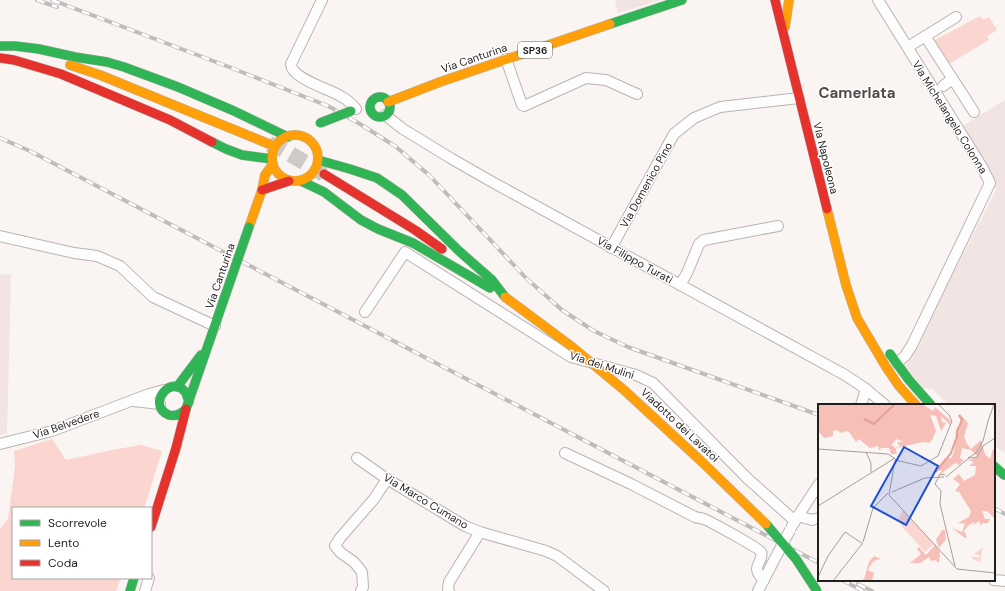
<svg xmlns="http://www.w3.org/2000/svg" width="1005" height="591" viewBox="0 0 1005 591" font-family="'DM Sans',sans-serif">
<rect width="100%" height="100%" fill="#faf4f2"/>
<g fill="#f2e4e2">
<polygon points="615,0 661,0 618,13"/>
<polygon points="1005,100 1005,453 994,446 994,405 949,405 932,389 922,388 906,366 996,190 994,183 961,127"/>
<polygon points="0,274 11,275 7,433 0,435"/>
</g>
<g fill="#fbd5cf">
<polygon points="980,16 983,20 989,17 997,30 987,36 989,40 947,65 933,41"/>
<polygon points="52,439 66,460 112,450 141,445 162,451 144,508 13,508 13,578 121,578 116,591 0,591 0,529 8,519 15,466 14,451"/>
</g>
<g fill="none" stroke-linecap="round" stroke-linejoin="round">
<polyline stroke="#cfc9c8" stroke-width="16" stroke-dasharray="16 8" stroke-linecap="butt" points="269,144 282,149 324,174"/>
<g stroke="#b9b4b2" stroke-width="12">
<g id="street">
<path d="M322 0 291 64C291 79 331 89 342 97 348 100 352 104 356 109"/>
<polyline points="878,0 982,167 990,183 912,345 905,356 897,363"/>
<polyline points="925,36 974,112"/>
<polyline points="908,47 956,17"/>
<polyline points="506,59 522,105 524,106 586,78 606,80 637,94"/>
<polyline points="943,86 952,79"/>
<polyline points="385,115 403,129 452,159 494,183 845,375 866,389 885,405"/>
<polyline points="0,236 74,253 97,256 120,266 153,297 215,326"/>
<polyline points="611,248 674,134 694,118 720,107 799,98"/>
<polyline points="680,285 687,273 699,244 704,240 778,226"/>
<path d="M365 312 405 252 571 357 636 375 653 383 748 479C764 493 779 507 795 521"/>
<polyline points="133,401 160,404"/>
<polyline points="861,405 866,389"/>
<polyline points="0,444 52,431 149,394 164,390"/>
<path d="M565 453 631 484 695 517C698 518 701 518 704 519 711 522 759 548 761 552 765 562 748 566 764 580"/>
<polyline points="357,458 387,479 465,526 480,532 546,551 557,556 604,591"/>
<polyline points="798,516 812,520 819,518"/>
<polyline points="792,526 798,516 819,484"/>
<polyline points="994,580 1005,581"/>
<polyline points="145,591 149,578"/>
<polyline points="361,591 363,587 362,572 354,562 341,553 335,546 340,538 374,499 387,479"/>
<polyline points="449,591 448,589 449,582 480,532"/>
<polyline points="758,591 771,566"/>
</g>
</g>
<g stroke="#b9b4b2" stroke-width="10">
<g id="fast">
<polyline points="610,24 682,0"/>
<polyline points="0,46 15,46 39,49 75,57 107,62 124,67 178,87 234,111 288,137"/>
<circle cx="380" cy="107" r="10"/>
<polyline points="212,142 226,149 242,155 272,159"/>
<polyline points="318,160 350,169 377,178 402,195 459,251 492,280 505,297"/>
<polyline points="301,181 324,192 361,220 378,229 413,243 490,288"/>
<polyline points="890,354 909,380 931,405"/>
<polyline points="177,387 201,355"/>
<path d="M189 402C188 399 187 396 186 393 172 372 145 405 169 415 176 417 181 414 186 409L224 299"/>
<polyline points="994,466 1004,475"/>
<polyline points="130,591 134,578"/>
</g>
</g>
<g stroke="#b9b4b2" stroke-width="10">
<g id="slow">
<polyline points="785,27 789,0"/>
<polyline points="70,65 100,75 269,144"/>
<polyline points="388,102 440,82 610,24"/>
<circle cx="295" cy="158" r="23"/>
<polyline points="827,209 846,285 857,318 886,367 899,386 916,405"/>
<polyline points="249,227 262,190 265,175 273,164"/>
</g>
</g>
<g stroke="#b9b4b2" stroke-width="10">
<g id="jam">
<polyline points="775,0 827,209"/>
<polyline points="0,58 14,60 61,74 170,120 212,142"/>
<polyline points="324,174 415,230 442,249"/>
<polyline points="262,190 289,181"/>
<polyline points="151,527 176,448 186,409"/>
</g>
</g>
<use href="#street" stroke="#fefdfd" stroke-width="10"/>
<use href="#fast" stroke="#30b455" stroke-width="9"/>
<use href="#slow" stroke="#ff9f0a" stroke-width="9"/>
<use href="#jam" stroke="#e5322d" stroke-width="9"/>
<g stroke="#bebdbc" stroke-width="4">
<g id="rail">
<polyline points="37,0 57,7"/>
<polyline points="52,0 229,67 328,106 360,124 395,146 429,175 527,279 562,310 594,331 628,347 819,415"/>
<polyline points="0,138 30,151 819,563"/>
<polyline points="994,508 1005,514"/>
<polyline points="842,580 863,591"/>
<polyline points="858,584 872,591"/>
</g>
</g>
<use href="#rail" stroke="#fff" stroke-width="2.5" stroke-dasharray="8" stroke-linecap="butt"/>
<g stroke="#b9b4b2" stroke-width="12" stroke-linecap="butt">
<polyline id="street-bridge" points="771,566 790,530"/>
</g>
<g stroke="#b9b4b2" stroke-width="10" stroke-linecap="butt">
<g id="fast-bridge">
<polyline points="320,123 351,111"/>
<polyline points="224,299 249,227"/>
<polyline points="766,524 796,559 817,591"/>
</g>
</g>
<g stroke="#b9b4b2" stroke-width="10" stroke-linecap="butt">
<polyline id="slow-bridge" points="505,297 571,346 624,390 701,461 766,524"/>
</g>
<use href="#street-bridge" stroke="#fefdfd" stroke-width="10"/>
<use href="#fast-bridge" stroke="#30b455" stroke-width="9"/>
<use href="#slow-bridge" stroke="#ff9f0a" stroke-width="9"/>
</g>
<g text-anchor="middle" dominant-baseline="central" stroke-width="3" stroke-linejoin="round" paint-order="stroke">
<rect fill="#fff" stroke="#656262" stroke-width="1" x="518" y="42" width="34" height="16" rx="3"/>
<g font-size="10" font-weight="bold" fill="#231e1e">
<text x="535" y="50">SP36</text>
</g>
<g font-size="11" fill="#231e1e" stroke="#fff">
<text transform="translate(474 58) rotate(-19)">Via Canturina</text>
<text transform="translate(950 117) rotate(58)">Via Michelangelo Colonna</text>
<text transform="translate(826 158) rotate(76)">Via Napoleona</text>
<text transform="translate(646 185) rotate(-61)">Via Domenico Pino</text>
<text transform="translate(635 260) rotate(29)">Via Filippo Turati</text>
<text transform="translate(220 276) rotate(-71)">Via Canturina</text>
<text transform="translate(602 365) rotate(18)">Via dei Mulini</text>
<text transform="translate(66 424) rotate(-19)">Via Belvedere</text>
<text transform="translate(680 425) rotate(43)">Viadotto dei Lavatoi</text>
<text transform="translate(426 501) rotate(31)">Via Marco Cumano</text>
</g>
<g font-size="15" font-weight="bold" fill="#544a48" stroke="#fff">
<text x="857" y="93">Camerlata</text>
</g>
</g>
<g transform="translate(818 404)">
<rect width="177" height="177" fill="#faf4f2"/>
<path d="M85 107 116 140 107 148 82 120 84 118 80 115ZM165 143 162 158 154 155 155 152 161 154 162 151 156 150Z" fill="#fbd5cf"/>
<path d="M0 0H104L115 7 117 3 133 17 132 21 123 12 124 18 128 19 123 27 118 12 112 11 118 27 114 36 111 39 105 38 78 44V48L77 44 82 42 79 38H86L78 35 73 42H76L79 50H73L71 44H63L61 47 60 42 52 44 41 35 38 38 31 28 27 27 24 29 18 26 15 27V32L6 34 0 27ZM142 10 150 19 146 33 149 40 153 45 163 36 167 50 172 55 175 45 177 47V115L169 107H164L167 115H172L170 119H164L163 122 161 117 156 121 157 118 151 121 146 127 149 133 147 134 134 124 144 128 147 120 140 119 151 113 153 107 141 88 137 87 142 80 135 75 141 70 146 77 157 71 158 62H151L156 58 150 56 160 53 153 46 144 44 142 54 146 56 141 61 137 59 119 73 124 67 118 65 127 54H133L136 48 138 26 144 18 140 12ZM124 126H127L128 135 121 144 118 136ZM117 141 122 148 121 159 117 156 113 157 111 153 102 159H92L103 150 99 145 101 143 108 151ZM56 152 63 155 57 156V159L56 156 52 162 50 166 56 169 54 177H42L46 175 51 158Z" fill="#f6c0b9"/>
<path fill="none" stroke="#e2a299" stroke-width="2" d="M46 15 56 20 77 0M139 35V27L144 16 141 11M118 68 133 49 138 35"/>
<path fill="none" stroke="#a49e9d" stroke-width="1" d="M170 17 176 0M0 45 70 50 79 56M48 48 53 59V68M150 54 158 49 165 37 170 17M77 56 71 91 139 165 177 169M77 56 103 62 120 52 134 17 131 11 120 0M127 71 122 70 117 80 123 87 122 100 137 162M128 73 151 54 159 53 165 42 177 34M74 88 107 74 126 73M0 102 77 54M27 128 45 140M45 138 55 104 70 89M0 173 10 152 27 128M15 177 44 140"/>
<path fill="#1d4ed8" fill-opacity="0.15" stroke="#1d4ed8" stroke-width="2" d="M86 43 120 62 88 121 53 102Z"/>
<rect width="177" height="177" fill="none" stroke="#231e1e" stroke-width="2"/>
</g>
<rect x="12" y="507" width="140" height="72" fill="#ffffff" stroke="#a7a5a5"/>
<rect x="20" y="520" width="20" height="6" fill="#30b455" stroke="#a7a5a5"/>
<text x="48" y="527" font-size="12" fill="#231e1e">Scorrevole</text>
<rect x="20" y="540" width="20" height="6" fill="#ff9f0a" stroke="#a7a5a5"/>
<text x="48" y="547" font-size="12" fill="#231e1e">Lento</text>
<rect x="20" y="560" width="20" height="6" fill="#e5322d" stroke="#a7a5a5"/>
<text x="48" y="567" font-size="12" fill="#231e1e">Coda</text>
</svg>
